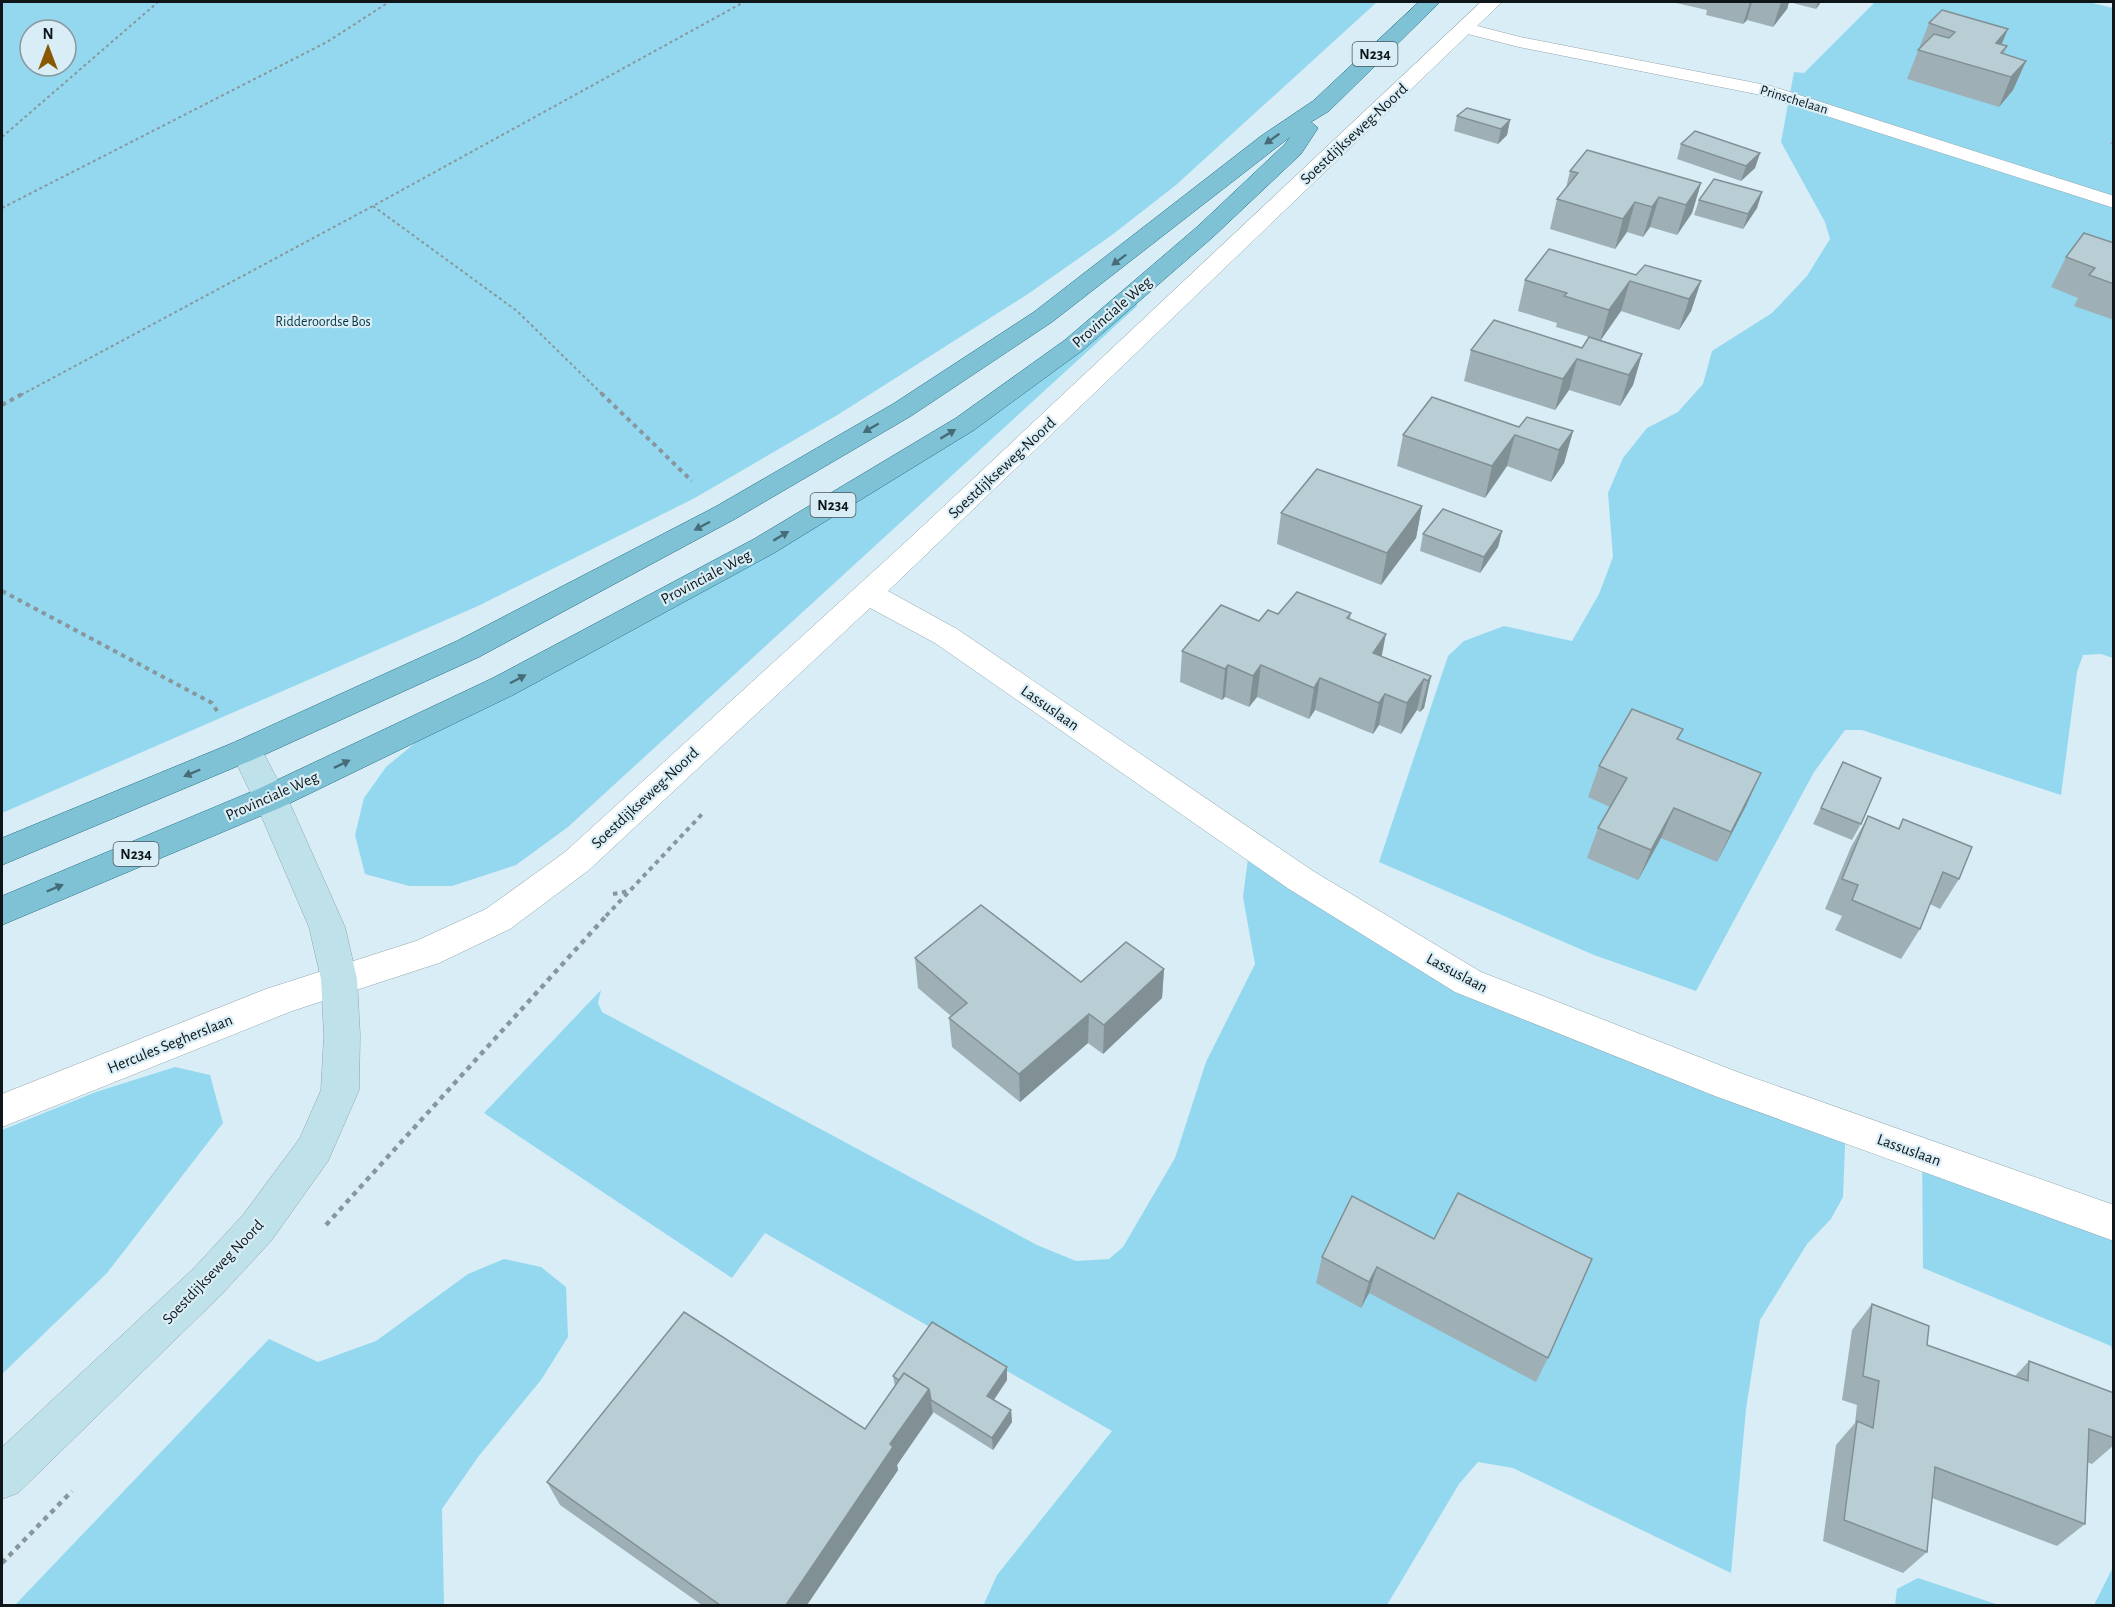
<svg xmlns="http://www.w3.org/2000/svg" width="2115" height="1607" viewBox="0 0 2115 1607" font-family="'Alegreya Sans',sans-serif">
<rect width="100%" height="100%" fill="#d8edf5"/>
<g fill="#94d8ef" fill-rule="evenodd">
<path d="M2 2H1377L1176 185 1112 235 1028 294 839 414 693 499 478 606 2 813ZM30 30H66V66H30Z"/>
<polygon points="1875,2 2088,2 2113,8 2113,658 2101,654 2083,655 2077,672 2061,795 1862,730 1845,730 1814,772 1696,991 1594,955 1379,862 1448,656 1464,641 1504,626 1572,641 1599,594 1613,557 1608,493 1623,458 1647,428 1678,412 1703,384 1712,351 1772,313 1807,276 1830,239 1825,222 1781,142 1794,72 1804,73"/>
<polygon points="1138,286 1137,306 568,827 516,865 452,886 409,886 365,874 355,835 364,798 386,767 421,738 952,435"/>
<polygon points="1248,858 1340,915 1846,1121 1843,1197 1831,1219 1807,1244 1760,1320 1746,1409 1731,1573 1513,1468 1478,1462 1459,1484 1387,1605 983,1606 997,1575 1112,1431 765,1233 732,1278 484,1113 601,990 598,1003 602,1012 1037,1245 1076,1261 1109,1259 1123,1247 1175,1158 1206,1062 1255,964 1243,897"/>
<polygon points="175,1067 210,1075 223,1123 107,1273 2,1374 2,1130 96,1092"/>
<polygon points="1922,1145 2113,1205 2113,1356 2111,1346 1923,1268"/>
<polygon points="504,1259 541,1267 566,1287 568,1337 541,1380 478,1457 442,1509 444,1605 15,1605 269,1339 318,1362 376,1341 468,1274"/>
<polygon points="2113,1567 2113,1605 2094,1605"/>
<polygon points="1918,1578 1999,1605 1895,1605 1897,1589"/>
</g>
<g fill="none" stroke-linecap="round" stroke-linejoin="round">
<g stroke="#91a5ac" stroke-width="1">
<polygon id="lane" points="1466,23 1520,37 1771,86 2114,196 2114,208 1761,95 1519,47 1460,32 1458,28"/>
</g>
<g stroke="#91a5ac" stroke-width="1">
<polygon id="street" points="1481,2 1502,2 888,591 957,629 1313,871 1481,972 1740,1073 2114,1205 2114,1241 1715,1096 1455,992 1289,889 935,643 870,608 589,870 510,929 439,963 292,1011 2,1127 2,1094 266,989 416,941 486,909 565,852 909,539"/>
</g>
<g stroke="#91a5ac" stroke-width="1">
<polygon id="secondary" points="246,738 257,742 262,750 291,806 345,927 357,979 360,1035 359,1090 328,1161 271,1241 221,1295 18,1493 2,1499 2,1447 193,1269 243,1215 300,1138 321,1090 324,1035 321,979 309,927 257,806 230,750 235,742"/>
</g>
<g stroke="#206c82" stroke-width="1">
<polygon id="primary" points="1419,2 1440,2 1329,111 1311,122 1318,128 1301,154 1213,237 1083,350 974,430 774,553 515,694 282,807 2,925 2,896 258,789 493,678 754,539 956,418 1065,340 1197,227 1285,144 1290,137 1052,322 911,416 735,519 479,657 257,758 2,865 2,838 235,742 457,641 715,507 893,404 1034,312 1261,136 1313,101"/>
</g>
<g stroke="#87979d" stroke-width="2" stroke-dasharray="3 3" stroke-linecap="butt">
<polyline points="2,137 158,2"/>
<polyline points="373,206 517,311 603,395"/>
<polyline points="2,208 327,42 389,2"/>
<polyline points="21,395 373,206 744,2"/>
</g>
<g stroke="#87979d" stroke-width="4" stroke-dasharray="4.5 4.5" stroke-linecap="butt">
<polyline points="601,393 692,481"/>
<polyline points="2,405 24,393"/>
<polyline points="2,591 212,703 219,714"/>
<polyline points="613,894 629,891"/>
<polyline points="606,916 704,812"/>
</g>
<g stroke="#87979d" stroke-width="4.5" stroke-dasharray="5 5" stroke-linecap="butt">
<polyline points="326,1225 607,915"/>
<polyline points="2,1563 72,1491"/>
</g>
<use href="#lane" fill="#fff" fill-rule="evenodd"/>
<use href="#street" fill="#fff" fill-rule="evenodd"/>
<use href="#secondary" fill="#bfe1ea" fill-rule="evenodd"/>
<use href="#primary" fill="#7fc2d6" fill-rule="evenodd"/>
</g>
<g fill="#9eb0b6">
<polygon points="1672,2 1821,2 1816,9 1789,2 1787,9 1773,27 1747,20 1743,24 1706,15 1707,10"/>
<polygon points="1929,23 2007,46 2004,54 2026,61 2013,90 1999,107 1907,79"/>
<polygon points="1457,116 1510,120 1507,135 1498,144 1454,131"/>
<polygon points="2114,138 2114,145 2110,144"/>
<polygon points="1681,144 1760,153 1755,168 1741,181 1677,159"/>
<polygon points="1570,171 1701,183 1692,213 1677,235 1650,227 1643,237 1627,232 1615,249 1550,229 1557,199 1566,188"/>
<polygon points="1762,192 1757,208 1743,229 1694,215 1699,200"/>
<polygon points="2114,243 2114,320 2074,306 2078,298 2051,287 2066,257"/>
<polygon points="1636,275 1701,281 1691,311 1679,330 1621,311 1601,340 1642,354 1633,385 1620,406 1569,390 1555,410 1464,381 1471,350 1582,348 1589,337 1556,327 1557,323 1518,311 1525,280"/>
<polygon points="1519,427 1573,431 1564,463 1551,482 1507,466 1485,498 1397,466 1403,435"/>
<polygon points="1422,506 1416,538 1381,585 1277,544 1281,513"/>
<polygon points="1502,531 1498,547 1480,573 1420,551 1423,534"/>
<polygon points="1351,613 1350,619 1382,657 1431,676 1424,708 1420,712 1417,710 1401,734 1379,725 1373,734 1315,710 1309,719 1257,697 1249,707 1225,697 1222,700 1180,682 1182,651 1278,614"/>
<polygon points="1679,740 1747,804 1717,862 1661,838 1638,880 1587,858 1598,828 1610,807 1588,797 1599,766"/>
<polygon points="1843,762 1861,824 1852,840 1813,824"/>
<polygon points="1868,816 1898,829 1903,819 1959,879 1940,909 1930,904 1920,929 1901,959 1835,930 1842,916 1825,909 1851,847"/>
<polygon points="915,958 1081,982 1164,969 1162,998 1103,1054 1088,1043 1020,1102 952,1047 949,1018 951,1016 918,988"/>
<polygon points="1352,1196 1548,1358 1536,1382 1369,1293 1361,1308 1316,1283 1322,1257"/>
<polygon points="1872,1304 1927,1345 2015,1376 2029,1361 2114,1393 2114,1445 2092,1464 2087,1462 2085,1524 2057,1546 1932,1498 1927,1552 1903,1573 1823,1541 1836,1445 1855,1423 1857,1405 1842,1400 1852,1330"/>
<polygon points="893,1376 1007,1380 994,1400 1011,1410 1012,1422 993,1450 933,1412 897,1465 898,1470 807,1605 702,1605 560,1505 547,1482 865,1429 895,1387"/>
</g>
<g fill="#819094">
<polygon points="1750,2 1752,2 1747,20 1743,24"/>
<polygon points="1781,2 1789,2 1787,9 1773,27"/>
<polygon points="1818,2 1821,2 1816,9"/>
<polygon points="2008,29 1996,58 1996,43"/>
<polygon points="2026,61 2013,90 1999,107 2011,77"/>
<polygon points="1510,120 1507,135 1498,144 1501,129"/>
<polygon points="1760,153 1755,168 1741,181 1746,166"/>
<polygon points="1701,183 1692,213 1677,235 1686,205"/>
<polygon points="1762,192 1757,208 1743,229 1748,214"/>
<polygon points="1659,197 1650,227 1643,237 1652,207"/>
<polygon points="1635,202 1627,232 1615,249 1623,219"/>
<polygon points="1630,281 1621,311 1600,341 1609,310"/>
<polygon points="1701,281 1691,311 1679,330 1689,299"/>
<polygon points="1642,354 1633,385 1620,406 1629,375"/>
<polygon points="1577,359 1569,390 1555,410 1563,379"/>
<polygon points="1573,431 1564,463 1551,482 1559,450"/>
<polygon points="1515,435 1507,466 1485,498 1492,466"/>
<polygon points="1422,506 1416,538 1381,585 1387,553"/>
<polygon points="1502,531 1498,547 1480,573 1484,557"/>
<polygon points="1386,634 1380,665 1373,653"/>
<polygon points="1228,665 1225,697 1222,700 1225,669"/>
<polygon points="1261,665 1257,697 1249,707 1253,676"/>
<polygon points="1431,676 1424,708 1420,712 1428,681"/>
<polygon points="1320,678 1315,710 1309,719 1314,688"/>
<polygon points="1424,679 1417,710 1401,734 1407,703"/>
<polygon points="1385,694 1379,725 1373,734 1379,703"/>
<polygon points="1761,773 1747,804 1717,862 1731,832"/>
<polygon points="1674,808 1661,838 1638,880 1651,850"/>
<polygon points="1164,969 1162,998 1103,1054 1104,1025"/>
<polygon points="1089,1014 1088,1043 1020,1102 1019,1074"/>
<polygon points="1377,1267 1369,1293 1361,1308 1369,1282"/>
<polygon points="1007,1367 1007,1380 988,1408 987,1396"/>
<polygon points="929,1389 933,1413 897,1465 898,1470 807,1605 786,1605 890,1444"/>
<polygon points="1011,1410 1012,1422 993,1450 992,1438"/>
</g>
<g fill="#b8cdd4" stroke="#819094" stroke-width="1.5">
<polygon points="1942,10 2008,29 1996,43 2007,46 2001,53 2026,61 2011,77 1918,50 1934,34 1949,38 1955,32 1929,23"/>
<polygon points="1467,108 1510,120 1501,129 1457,116"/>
<polygon points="1695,131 1760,153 1746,166 1681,144"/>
<polygon points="1587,150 1701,183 1686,205 1659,197 1652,207 1635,202 1623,219 1557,199 1578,173 1570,171"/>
<polygon points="1714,179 1762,192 1748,214 1699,200"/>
<polygon points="2084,233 2114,243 2114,284 2089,275 2095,268 2066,257"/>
<polygon points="1549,249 1636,275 1645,265 1701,281 1689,299 1630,281 1609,310 1564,296 1567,293 1525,280"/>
<polygon points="1494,320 1582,348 1589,337 1642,354 1629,375 1577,359 1563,379 1471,350"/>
<polygon points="1432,397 1519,427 1527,417 1573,431 1559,450 1515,435 1492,466 1403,435"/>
<polygon points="1317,469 1422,506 1387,553 1281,513"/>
<polygon points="1443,509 1502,531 1484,557 1423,534"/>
<polygon points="1297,592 1351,613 1347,618 1386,634 1373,653 1431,676 1428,681 1424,679 1407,703 1385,694 1379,703 1320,678 1314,688 1261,665 1253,676 1228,665 1225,669 1182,651 1221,605 1259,621 1268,610 1278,614"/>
<polygon points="1632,709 1683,729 1677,739 1761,773 1731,832 1674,808 1651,850 1598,828 1627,778 1599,766"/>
<polygon points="1843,762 1881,778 1861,824 1821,808"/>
<polygon points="1868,816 1899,829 1903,819 1972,847 1959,879 1943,872 1920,929 1852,900 1858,885 1842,879"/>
<polygon points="981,905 1081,982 1126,942 1164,969 1104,1025 1089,1014 1019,1074 949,1018 967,1003 915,958"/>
<polygon points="1458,1193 1592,1259 1548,1358 1377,1267 1369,1282 1322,1257 1352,1196 1434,1239"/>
<polygon points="1872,1304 1929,1326 1927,1345 2028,1381 2029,1361 2114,1393 2114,1438 2089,1429 2085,1524 1935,1467 1927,1552 1844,1520 1857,1421 1873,1428 1879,1381 1863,1376"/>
<polygon points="684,1312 865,1429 904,1373 929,1389 890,1444 893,1447 786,1605 720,1605 547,1482"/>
<polygon points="932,1322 1007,1367 987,1396 1011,1410 992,1438 931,1400 929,1389 904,1373 899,1380 893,1376"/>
</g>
<defs><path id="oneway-solid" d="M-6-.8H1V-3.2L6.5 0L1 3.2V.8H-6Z" transform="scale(1.5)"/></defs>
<g fill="#476c78">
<use href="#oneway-solid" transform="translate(1272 139) rotate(145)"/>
<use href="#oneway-solid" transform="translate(1119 260) rotate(143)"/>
<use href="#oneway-solid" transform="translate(871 428) rotate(150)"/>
<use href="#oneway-solid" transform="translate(948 434) rotate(-31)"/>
<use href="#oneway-solid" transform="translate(702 526) rotate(152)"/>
<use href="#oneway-solid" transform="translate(781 536) rotate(-31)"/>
<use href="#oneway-solid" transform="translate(518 679) rotate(-28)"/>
<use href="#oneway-solid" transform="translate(342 764) rotate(-26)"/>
<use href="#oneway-solid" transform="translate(192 773) rotate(157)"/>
<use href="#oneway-solid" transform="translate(55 888) rotate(-23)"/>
</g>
<g text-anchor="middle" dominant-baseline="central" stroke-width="4.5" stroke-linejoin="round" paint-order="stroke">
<g font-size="14" fill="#0f1619" stroke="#d8edf5">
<text transform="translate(1794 100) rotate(17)">Prinschelaan</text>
</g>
<g font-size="14" fill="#083744" stroke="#d8edf5">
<text x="323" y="322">Ridderoordse Bos</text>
</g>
<g fill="#d8edf5" stroke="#4b565b" stroke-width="1.5">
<rect x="1352.5" y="42" width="45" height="24" rx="4.5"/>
<rect x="810.5" y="493" width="45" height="24" rx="4.5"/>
<rect x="113.5" y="842" width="45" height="24" rx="4.5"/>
</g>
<g font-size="15" font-weight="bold" fill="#0f1619">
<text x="1375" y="54">N234</text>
<text x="833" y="505">N234</text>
<text x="136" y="854">N234</text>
</g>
<g font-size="16" fill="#0f1619" stroke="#d8edf5">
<text transform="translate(1354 134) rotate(-43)">Soestdijkseweg-Noord</text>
<text transform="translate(1112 312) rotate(-41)">Provinciale Weg</text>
<text transform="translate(1002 468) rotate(-43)">Soestdijkseweg-Noord</text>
<text transform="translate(706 577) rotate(-28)">Provinciale Weg</text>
<text transform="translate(1050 708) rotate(35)">Lassuslaan</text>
<text transform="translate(272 796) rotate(-24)">Provinciale Weg</text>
<text transform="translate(645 798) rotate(-43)">Soestdijkseweg-Noord</text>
<text transform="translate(1457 973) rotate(28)">Lassuslaan</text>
<text transform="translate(170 1044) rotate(-22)">Hercules Segherslaan</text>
<text transform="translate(1909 1150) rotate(20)">Lassuslaan</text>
<text transform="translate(213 1272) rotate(-46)">Soestdijkseweg Noord</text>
</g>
</g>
<rect width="2115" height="1607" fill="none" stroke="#0f1619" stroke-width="6"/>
<g transform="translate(48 48)"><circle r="28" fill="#d8edf5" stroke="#88979d" stroke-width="1.5"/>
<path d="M0-4.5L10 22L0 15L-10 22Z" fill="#8a5800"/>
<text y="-9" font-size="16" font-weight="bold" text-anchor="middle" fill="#0f1619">N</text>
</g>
</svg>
